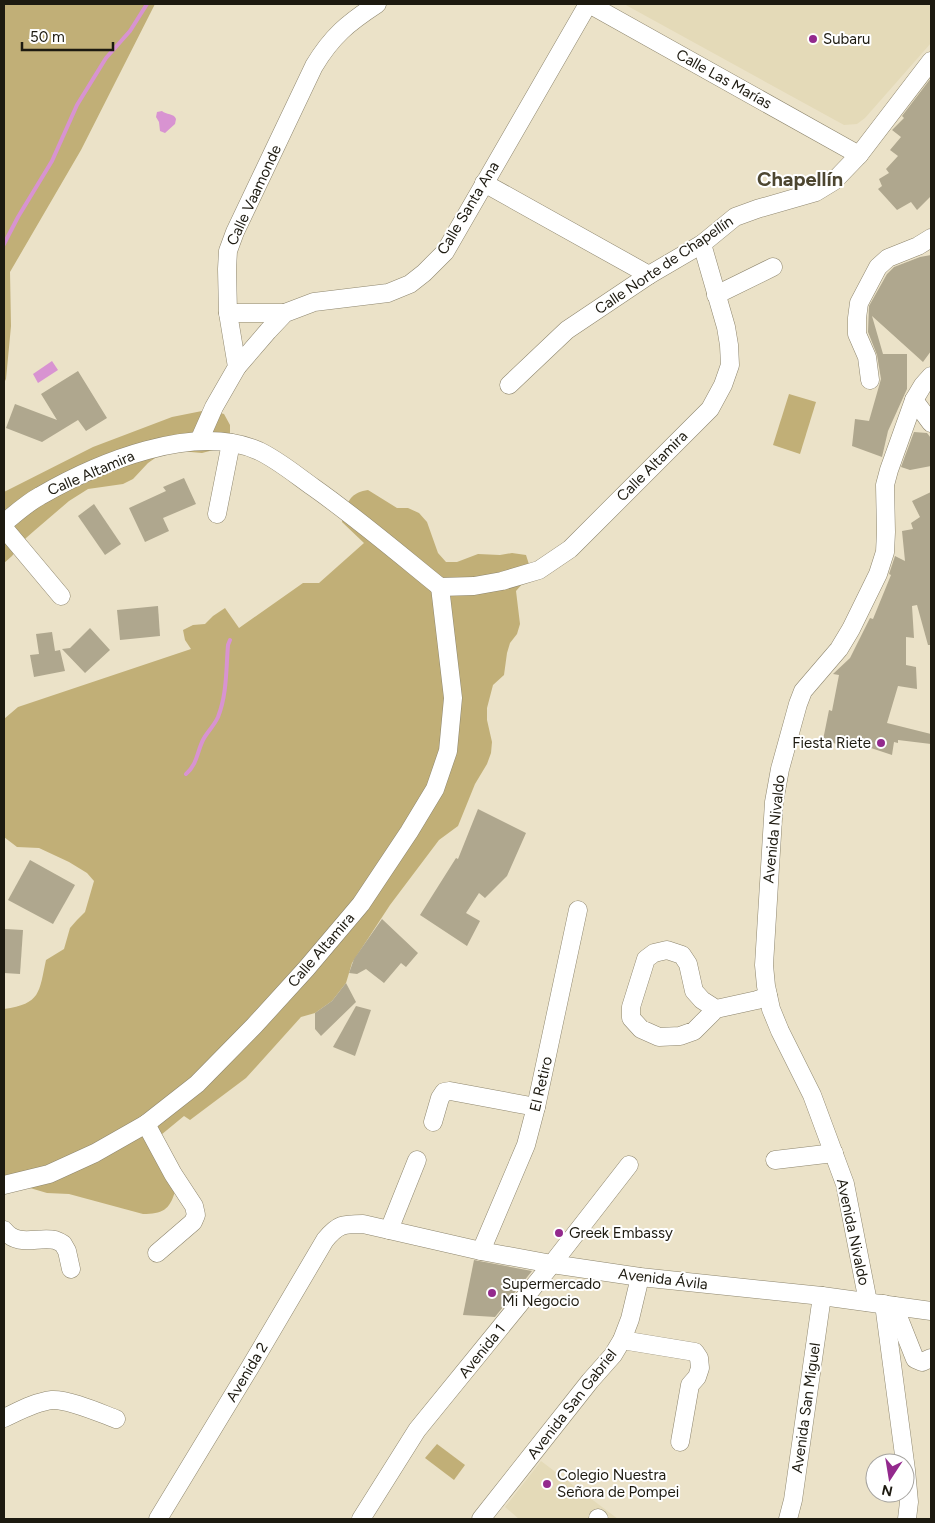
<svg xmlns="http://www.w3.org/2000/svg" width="935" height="1523" viewBox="0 0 935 1523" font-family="Figtree,sans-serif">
<rect width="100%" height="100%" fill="#ebe2c8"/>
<g fill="#e4dab8">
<polygon points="624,4 931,4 931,43 865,118 857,124 844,125"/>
<polygon points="541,1461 618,1519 519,1519 505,1507"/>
</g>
<g fill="#c1af77">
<polygon points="4,4 155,4 81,150 10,272 11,326 6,379 4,383"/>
<polygon points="789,394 816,402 800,454 773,445"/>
<polygon points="202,411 216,412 224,414 230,425 230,433 225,444 221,448 202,453 180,451 158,456 148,463 133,479 123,484 88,489 69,501 34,531 26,538 12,556 4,563 4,492 93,447 172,417"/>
<path d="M368 490 397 508H408L419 513 427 522 438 553 446 562H457L478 554 500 555 512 553 526 555 534 580 523 583 516 591 520 624 517 634 510 643 507 653 504 675 493 685 487 708V720L492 742 491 753 487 764 475 784 458 826 439 840 390 905 352 963 346 983 332 1001 315 1013 301 1017 246 1078 190 1120 184 1116 150 1144 175 1191C170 1210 162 1214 143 1214L69 1194 47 1193 30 1188 4 1185V1009C41 1004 39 992 46 960L64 949 70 928 77 920 85 912 94 881 87 873 69 862 39 848 17 847 4 837V719L18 707 191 649 185 640 183 630 193 625 205 624 213 616 225 608 239 628 303 583H319L364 543 342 522C347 504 348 493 368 490Z"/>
<polygon points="437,1444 465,1465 454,1480 425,1458"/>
</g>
<g fill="#d893d1">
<path d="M162 111C166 115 174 113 176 119L175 124 165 133 160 131 159 122 156 117 157 112Z"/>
<polygon points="52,361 58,370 38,383 33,374"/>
</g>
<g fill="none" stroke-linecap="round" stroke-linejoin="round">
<g stroke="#d893d1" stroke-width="4">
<polyline points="4,244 18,217 52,161 77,105 106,58 130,31 147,4"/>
<path d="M186 774C197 765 197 752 203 740 207 732 214 726 218 717 227 694 226 670 228 645L230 640"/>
</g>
</g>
<g fill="#afa78e">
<polygon points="931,78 931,196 917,210 911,202 897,210 878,189 882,186 879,179 889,173 886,169 898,156 890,150 901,137 892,130 904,118 902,116"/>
<polygon points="931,255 931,351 923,362 872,316 883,354 907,354 907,389 888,431 882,457 852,446 855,419 869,421 881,379 877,355 868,332 869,306 887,274 894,267 920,257"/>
<polygon points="78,371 107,418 86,431 78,420 42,442 6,428 15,404 57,420 41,394"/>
<polygon points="914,432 927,433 931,438 931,466 910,470 901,467"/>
<polygon points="184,478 196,504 163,518 169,531 145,542 129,508 166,491 163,487"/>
<polygon points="931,492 931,645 928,645 917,605 912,606 914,638 906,637 906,665 916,667 917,689 898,686 887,723 931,734 931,744 898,740 898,743 894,742 892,755 856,743 854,749 823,740 829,710 832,711 839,675 833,674 850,658 870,618 873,619 891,575 889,574 895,556 905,561 902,531 913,529 911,523 920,517 912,501"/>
<polygon points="94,504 121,544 105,555 78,516"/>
<polygon points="158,606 160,636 120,640 117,610"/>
<polygon points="90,628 110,650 85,673 62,649 70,648"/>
<polygon points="52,632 55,651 60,650 65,671 34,677 30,655 39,654 36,634"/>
<polygon points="478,809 526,833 507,876 485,898 479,893 466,913 480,921 467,946 420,915 456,858 458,859"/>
<polygon points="30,860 75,885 53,924 8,900"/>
<polygon points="382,919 418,953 406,967 401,963 384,983 366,969 357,974 349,973 354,959"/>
<polygon points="5,929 23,930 20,974 4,973"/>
<polygon points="346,983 356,1002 321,1036 315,1029 315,1013 332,1001"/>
<polygon points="356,1006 371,1010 355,1056 333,1047"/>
<polygon points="474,1260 532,1271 495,1317 463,1315"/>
</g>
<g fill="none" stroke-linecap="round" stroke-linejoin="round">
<g stroke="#8e866e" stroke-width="19">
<g id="minor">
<polyline points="589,4 859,155"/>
<polyline points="484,183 649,275"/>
<polyline points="716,295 773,267"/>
<polyline points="228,313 285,313"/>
<polyline points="237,367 268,331 285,313 314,302 388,293 410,284 424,273 445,252 588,4"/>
<polyline points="870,380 867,357 857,334 857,318 859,303 878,267 888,258 918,246 931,238"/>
<polyline points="509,385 567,330 649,275 702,244 735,217 757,209 816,192 834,181 859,155 931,61"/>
<polyline points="914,400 931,423"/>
<path d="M199 441 214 407 237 367 228 313 227 269 228 251 235 232 314 66C332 36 348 23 377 4"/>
<polyline points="217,514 231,443"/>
<path d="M4 523C15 514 27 503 40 496 97 463 194 422 259 451 278 460 296 475 313 487 357 518 398 553 440 587L474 586 502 581 539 570 570 549 710 409 723 385 730 365 729 345 726 327 702 244"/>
<polyline points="4,528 61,596"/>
<polyline points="716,1009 702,1000 694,991 688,964 682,955 667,950 654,953 646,959 631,1007 631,1018 641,1029 659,1037 680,1036 694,1031 716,1009 757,1000 768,996"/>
<polyline points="433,1122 440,1098 444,1092 450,1091 536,1107"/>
<polyline points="146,1124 173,1174 194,1206 196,1215 193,1222 157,1253"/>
<polyline points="775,1160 834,1153"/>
<polyline points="4,1185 49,1174 95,1153 146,1124 197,1084 254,1026 306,969 361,904 409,832 435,789 448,751 453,698 440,587"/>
<path d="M4 1230C18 1248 38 1236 55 1240 58 1241 60 1242 63 1244L67 1251 71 1269"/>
<polyline points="389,1230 417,1160"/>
<polyline points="481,1251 526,1145 536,1107 578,910"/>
<polyline points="868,1302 845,1184 812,1095 780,1031 771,1009 766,986 764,965 774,802 780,769 798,704 803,691 839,649 851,629 878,574 885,552 886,532 885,485 889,470 914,400 923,385 931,376"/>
<polyline points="884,1304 906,1470 909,1502 907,1519"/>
<polyline points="894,1306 915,1359 922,1362 931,1358"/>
<polyline points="622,1340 695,1352 699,1358 700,1368 697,1377 690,1385 680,1442"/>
<path d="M4 1418C19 1411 35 1402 52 1400 68 1399 100 1413 116 1419"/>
<polyline points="598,1518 599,1519"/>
<path d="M158 1519 249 1369 325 1240C338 1224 343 1224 363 1224L481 1251 552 1264 640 1277 822 1296 931 1311"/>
<polyline points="361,1519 417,1430 552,1264 629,1165"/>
<polyline points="481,1519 590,1381 613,1355 622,1340 630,1319 640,1277"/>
<polyline points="788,1519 793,1500 822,1296"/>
</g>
</g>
<use href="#minor" stroke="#fff" stroke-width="18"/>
</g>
<g fill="#93298d" stroke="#fff" stroke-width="2">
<circle cx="813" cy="39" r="5"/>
<circle cx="881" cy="743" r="5"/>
<circle cx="559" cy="1233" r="5"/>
<circle cx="492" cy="1293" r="5"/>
<circle cx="547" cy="1484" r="5"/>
</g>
<g text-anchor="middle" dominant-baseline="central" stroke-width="4" stroke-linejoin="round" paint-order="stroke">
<g font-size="15" fill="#1d1a10" stroke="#fff" text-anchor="start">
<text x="823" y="39">Subaru</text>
<text x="871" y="743" text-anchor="end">Fiesta Riete</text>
<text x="569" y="1233">Greek Embassy</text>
<text x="502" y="1284">Supermercado<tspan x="502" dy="17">Mi Negocio</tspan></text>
<text x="557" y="1475">Colegio Nuestra<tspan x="557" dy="17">Señora de Pompei</tspan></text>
</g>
<g font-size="15" fill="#1d1a10" stroke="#fff">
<text transform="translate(724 79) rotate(29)">Calle Las Marías</text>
<text transform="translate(254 195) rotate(-65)">Calle Vaamonde</text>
<text transform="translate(468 208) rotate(-59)">Calle Santa Ana</text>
<text transform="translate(664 265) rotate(-34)">Calle Norte de Chapellín</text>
<text transform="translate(652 466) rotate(-45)">Calle Altamira</text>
<text transform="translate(91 473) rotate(-23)">Calle Altamira</text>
<text transform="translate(774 829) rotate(-84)">Avenida Nivaldo</text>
<text transform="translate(321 950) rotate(-49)">Calle Altamira</text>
<text transform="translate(541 1084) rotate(-77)">El Retiro</text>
<text transform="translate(853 1232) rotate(78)">Avenida Nivaldo</text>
<text transform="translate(663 1279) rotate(7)">Avenida Ávila</text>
<text transform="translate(482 1351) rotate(-51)">Avenida 1</text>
<text transform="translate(247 1372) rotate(-59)">Avenida 2</text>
<text transform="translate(572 1404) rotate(-52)">Avenida San Gabriel</text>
<text transform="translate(806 1408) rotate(-82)">Avenida San Miguel</text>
</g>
<g font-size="20" font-weight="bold" fill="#4d4630" stroke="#fff">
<text x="800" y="179">Chapellín</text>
</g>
</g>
<rect width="935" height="1523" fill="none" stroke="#1d1a10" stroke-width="10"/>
<g transform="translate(890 1478) rotate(192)"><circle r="24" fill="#ffffff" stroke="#a5a39f"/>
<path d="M0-4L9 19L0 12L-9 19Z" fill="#93298d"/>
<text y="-8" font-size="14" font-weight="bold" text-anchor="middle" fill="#1d1a10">N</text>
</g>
<path d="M22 42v8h91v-8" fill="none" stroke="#1d1a10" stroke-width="2.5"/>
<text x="30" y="42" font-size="15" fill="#1d1a10" stroke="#ffffff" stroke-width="4" paint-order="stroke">50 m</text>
</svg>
